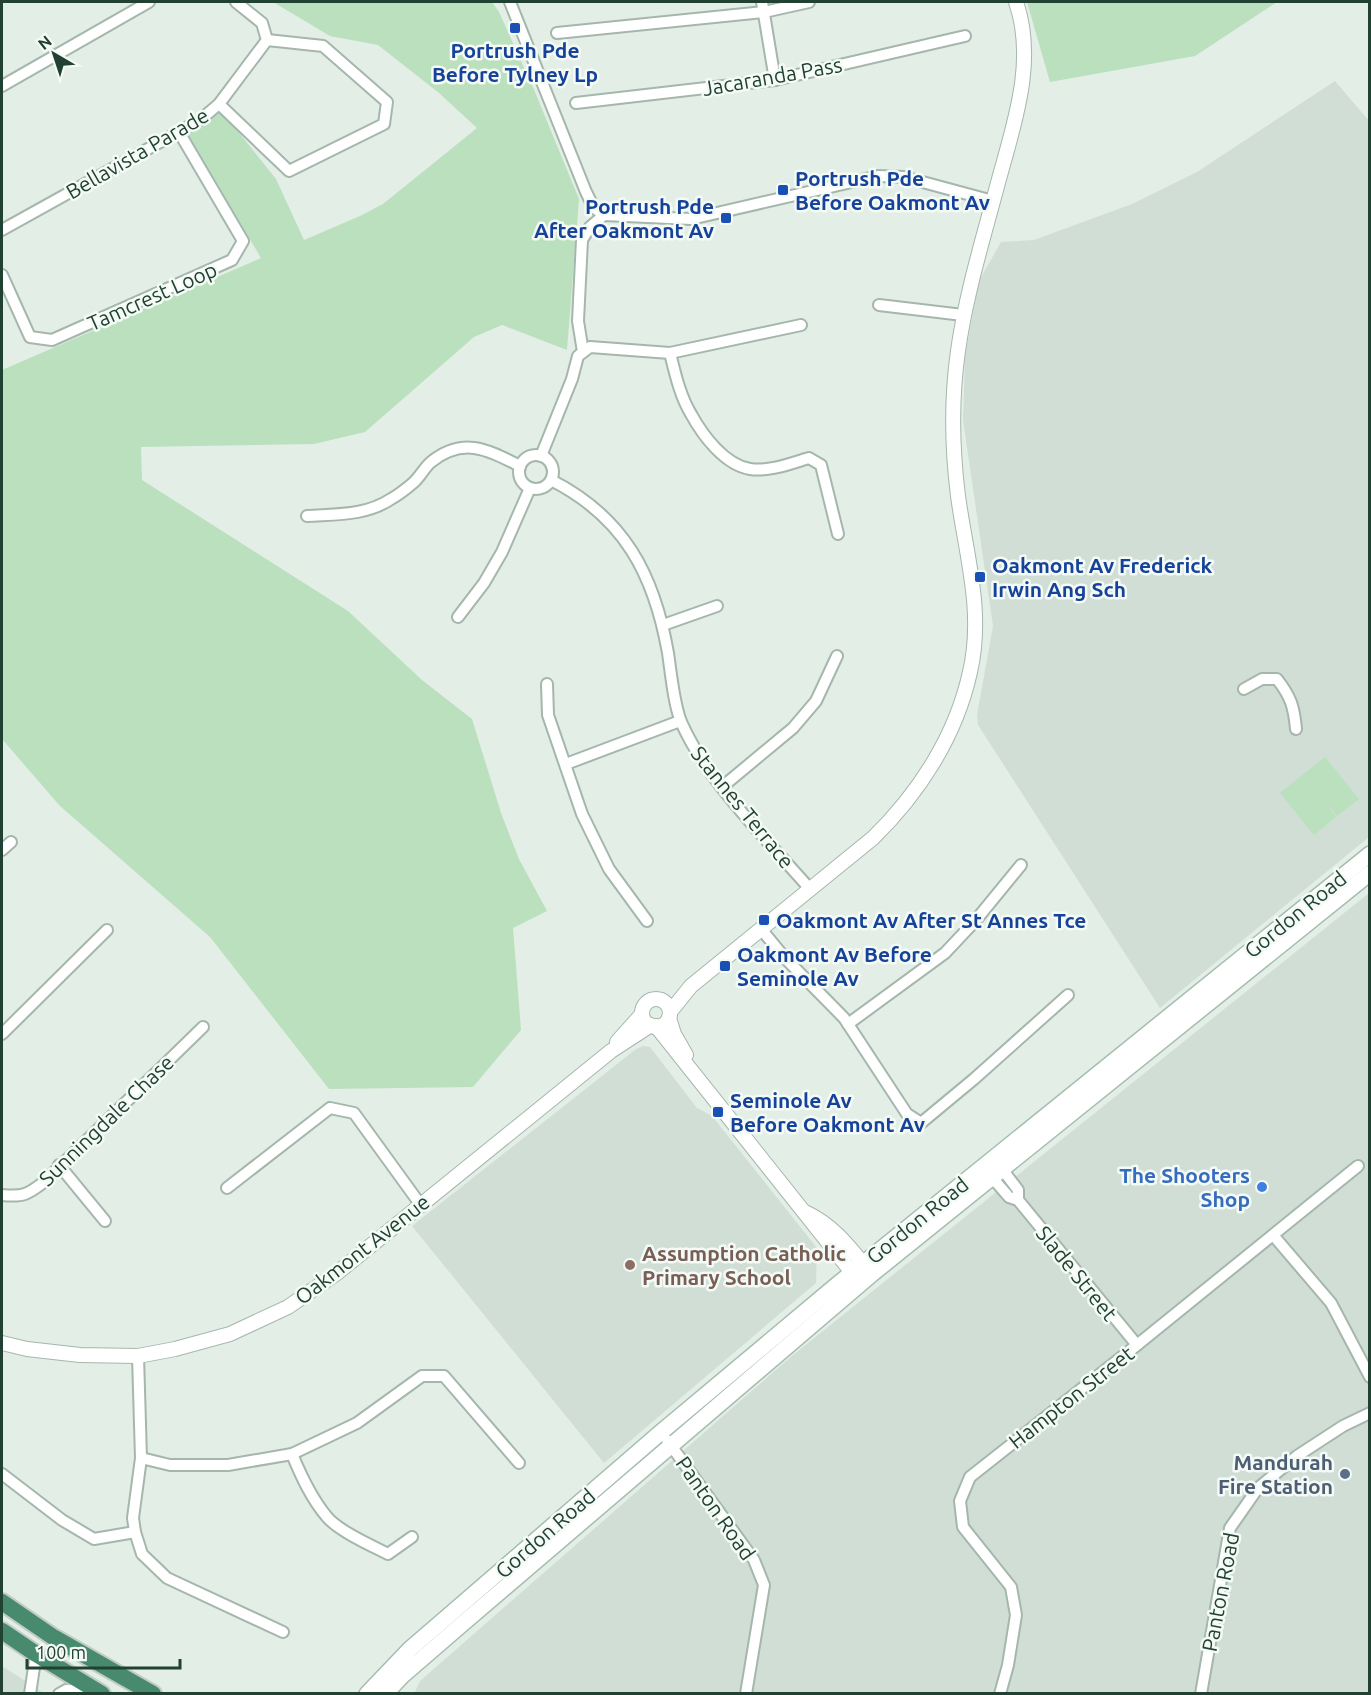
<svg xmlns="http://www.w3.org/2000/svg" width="1371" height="1695" viewBox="0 0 1371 1695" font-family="Ubuntu,sans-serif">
<rect width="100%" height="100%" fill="#e3eee7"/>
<g fill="#d1ded6">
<polygon points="1335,81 1370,122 1369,837 1160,1008 978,725 977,715 993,626 963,420 965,356 979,281 1001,242 1034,240 1132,204 1197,172"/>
<polygon points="1369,893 1369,1693 414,1694 420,1681 793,1355"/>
<polygon points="643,1046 650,1047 697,1108 712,1116 817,1248 816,1283 604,1463 412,1226 636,1049"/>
<polygon points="2,1666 44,1693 2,1693"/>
</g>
<g fill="#bbe0bd">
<polygon points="273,2 492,2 499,12 535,92 579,199 567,350 502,325 474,337 365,432 314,444 141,447 142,480 348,611 422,680 472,719 501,813 519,859 547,911 513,928 521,1030 473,1087 329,1089 210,937 60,806 2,739 2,370 261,258 188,134 206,125 221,110 276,179 304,240 360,216 383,204 477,128 439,93 378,45 330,36"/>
<polygon points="1027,2 1277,2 1195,56 1050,82"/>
<polygon points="1325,757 1359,799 1337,816 1324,801 1336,817 1314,835 1280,793"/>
</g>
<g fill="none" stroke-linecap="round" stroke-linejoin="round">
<g stroke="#a5b7ad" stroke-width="14">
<g id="minor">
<polyline points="510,2 586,192 594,208 604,215 691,219 878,176 904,177 993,201"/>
<polyline points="762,2 775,80"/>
<polyline points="557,33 764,12 809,2"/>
<polyline points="2,86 149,2"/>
<polyline points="576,103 775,80 965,36"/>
<polyline points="219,104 289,171 384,124 387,102 323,46 267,40"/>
<polyline points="2,230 200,120 219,104 267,40 262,23 236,2"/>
<polyline points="2,275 30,337 52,340 232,260 243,241 179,132"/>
<polyline points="879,305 963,315"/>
<polyline points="583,352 578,321 582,240 590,227 604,215"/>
<path d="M670 353C675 373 680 396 691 414 703 436 725 465 750 469 769 472 792 463 809 458L821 465 838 534"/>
<circle cx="536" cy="472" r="17"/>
<polyline points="541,456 572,379 578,356 590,347 670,353 801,325"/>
<path d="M551 480C624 517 654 574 668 653 671 673 674 707 682 724 708 782 768 841 810 889"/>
<path d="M307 516C336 514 365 516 391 499 398 495 406 489 413 483 420 477 424 468 431 462 464 436 488 450 520 466"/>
<polyline points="458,617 484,583 502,552 530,488"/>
<polyline points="663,625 717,606"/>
<polyline points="547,684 548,715 582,814 609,869 647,921"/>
<path d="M1244 689 1262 679H1277C1291 697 1294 707 1296 729"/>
<polyline points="566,764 680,721"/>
<polyline points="722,787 793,728 816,701 837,656"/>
<polyline points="2,850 11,842"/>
<polyline points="761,929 784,957 844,1018 907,1114 921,1123 974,1079 1068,995"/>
<polyline points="848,1024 945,953 976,920 1021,865"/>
<polyline points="2,1034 107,930"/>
<polyline points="59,1165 105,1221"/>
<polyline points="999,1165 1018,1190 1018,1200"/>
<polyline points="989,1174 1009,1197 1018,1200 1137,1345"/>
<polyline points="227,1188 330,1108 354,1113 420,1204"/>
<path d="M2 1195C23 1197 27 1195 44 1182L203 1027"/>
<polyline points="1273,1235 1331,1303 1370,1377"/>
<polyline points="138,1356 141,1458 133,1518 135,1532 142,1554 167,1578 283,1632"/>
<polyline points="667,1440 754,1560 764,1585 746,1694"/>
<path d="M292 1454C301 1476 311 1498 327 1517 339 1531 370 1545 388 1554L412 1537"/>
<polyline points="141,1458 170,1465 228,1465 292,1454 357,1423 422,1376 444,1376 519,1463"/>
<polyline points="2,1474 62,1520 94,1539 135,1532"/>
<polyline points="30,1694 36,1654"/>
<polyline points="59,1694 66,1690 94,1691"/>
<polyline points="1000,1694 1008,1665 1016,1615 1011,1587 963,1527 960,1501 970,1477 1137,1345 1358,1166"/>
<polyline points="1201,1694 1230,1528 1258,1488 1297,1456 1343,1426 1370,1413"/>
</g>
</g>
<g stroke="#a5b7ad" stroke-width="16">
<g id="tertiary">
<circle cx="656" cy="1013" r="14"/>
<path d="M670 1012 691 986 873 838C919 793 956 736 970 672 984 612 966 555 958 496 952 448 951 400 958 351 966 293 984 236 999 179 1015 121 1036 60 1016 2"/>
<polyline points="669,1018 674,1034 686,1055"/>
<polyline points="656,1026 858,1280"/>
<polyline points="617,1042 642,1014"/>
<path d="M807 1213C834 1226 850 1248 869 1271"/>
<polyline points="2,1343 27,1349 80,1355 138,1356 175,1349 230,1334 288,1307 337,1273 611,1051 651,1025"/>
</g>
</g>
<g stroke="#a4bdaf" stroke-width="18">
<g id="secondary">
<polyline points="367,1694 410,1649 660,1433 838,1284 1370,854"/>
<polyline points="385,1694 402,1676 461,1625 872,1274 1370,873"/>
</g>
</g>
<g stroke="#c1cac6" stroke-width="20">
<g id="trunk">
<polyline points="2,1602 53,1637 153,1694"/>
<polyline points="2,1631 36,1654 102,1694"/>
</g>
</g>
<use href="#minor" stroke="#fff" stroke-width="10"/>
<use href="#tertiary" stroke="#fff" stroke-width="14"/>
<use href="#secondary" stroke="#fff" stroke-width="15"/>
<use href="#trunk" stroke="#488a6e" stroke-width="16"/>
</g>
<g fill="#1a4fb4" stroke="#f4faf6" stroke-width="2">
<rect x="509" y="22" width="12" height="12" rx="3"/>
<rect x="777" y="184" width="12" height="12" rx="3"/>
<rect x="720" y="212" width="12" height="12" rx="3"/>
<rect x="974" y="571" width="12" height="12" rx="3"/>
<rect x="758" y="914" width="12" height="12" rx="3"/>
<rect x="719" y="960" width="12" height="12" rx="3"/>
<rect x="712" y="1106" width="12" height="12" rx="3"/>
</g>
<circle fill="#3f7fe0" stroke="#f4faf6" stroke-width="2" cx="1262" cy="1187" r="6"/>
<circle fill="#8d6e63" stroke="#f4faf6" stroke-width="2" cx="630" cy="1265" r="6"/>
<circle fill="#5c6f8a" stroke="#f4faf6" stroke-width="2" cx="1345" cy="1474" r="6"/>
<g text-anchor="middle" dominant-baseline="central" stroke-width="5" stroke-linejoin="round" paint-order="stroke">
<g font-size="21" font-weight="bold" fill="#164399" stroke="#f4faf6" text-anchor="start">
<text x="515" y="50" text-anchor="middle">Portrush Pde<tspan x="515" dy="24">Before Tylney Lp</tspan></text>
<text x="795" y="178">Portrush Pde<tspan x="795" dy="24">Before Oakmont Av</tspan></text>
<text x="714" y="206" text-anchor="end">Portrush Pde<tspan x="714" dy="24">After Oakmont Av</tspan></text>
<text x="992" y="565">Oakmont Av Frederick<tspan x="992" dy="24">Irwin Ang Sch</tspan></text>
<text x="776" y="920">Oakmont Av After St Annes Tce</text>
<text x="737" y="954">Oakmont Av Before<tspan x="737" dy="24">Seminole Av</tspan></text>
<text x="730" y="1100">Seminole Av<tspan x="730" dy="24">Before Oakmont Av</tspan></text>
</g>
<g font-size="21" fill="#214132" stroke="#f4faf6">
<text transform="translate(772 76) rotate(-10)">Jacaranda Pass</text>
<text transform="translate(137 153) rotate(-30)">Bellavista Parade</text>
<text transform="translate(152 296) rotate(-24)">Tamcrest Loop</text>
<text transform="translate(743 807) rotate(51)">Stannes Terrace</text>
<text transform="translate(1295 914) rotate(-39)">Gordon Road</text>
<text transform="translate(106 1120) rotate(-44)">Sunningdale Chase</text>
<text transform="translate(917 1220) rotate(-39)">Gordon Road</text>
<text transform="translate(362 1249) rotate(-38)">Oakmont Avenue</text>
<text transform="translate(1077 1273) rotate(51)">Slade Street</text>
<text transform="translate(1071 1397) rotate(-38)">Hampton Street</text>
<text transform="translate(716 1508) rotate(55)">Panton Road</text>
<text transform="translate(545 1533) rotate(-41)">Gordon Road</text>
<text transform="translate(1220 1592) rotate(-79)">Panton Road</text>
</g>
<g font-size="21" font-weight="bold" fill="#366cbe" stroke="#f4faf6" text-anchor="end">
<text x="1250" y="1175">The Shooters<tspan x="1250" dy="24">Shop</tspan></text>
</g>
<g font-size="21" font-weight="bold" fill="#785e54" stroke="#f4faf6" text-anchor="start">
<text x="642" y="1253">Assumption Catholic<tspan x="642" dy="24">Primary School</tspan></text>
</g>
<g font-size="21" font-weight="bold" fill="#4e5e75" stroke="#f4faf6" text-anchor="end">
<text x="1333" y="1462">Mandurah<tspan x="1333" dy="24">Fire Station</tspan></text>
</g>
</g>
<rect width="1371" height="1695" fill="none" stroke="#214132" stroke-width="6"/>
<g transform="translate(54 54) rotate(321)" stroke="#f4faf6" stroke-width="4.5" paint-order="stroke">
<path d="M0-4.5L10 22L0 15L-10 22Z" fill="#214132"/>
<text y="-9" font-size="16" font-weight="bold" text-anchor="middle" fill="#214132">N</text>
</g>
<path d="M27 1659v9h153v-9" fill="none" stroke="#214132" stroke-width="3"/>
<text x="36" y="1659" font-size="18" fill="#214132" stroke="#f4faf6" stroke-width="4.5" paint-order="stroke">100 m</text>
</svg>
